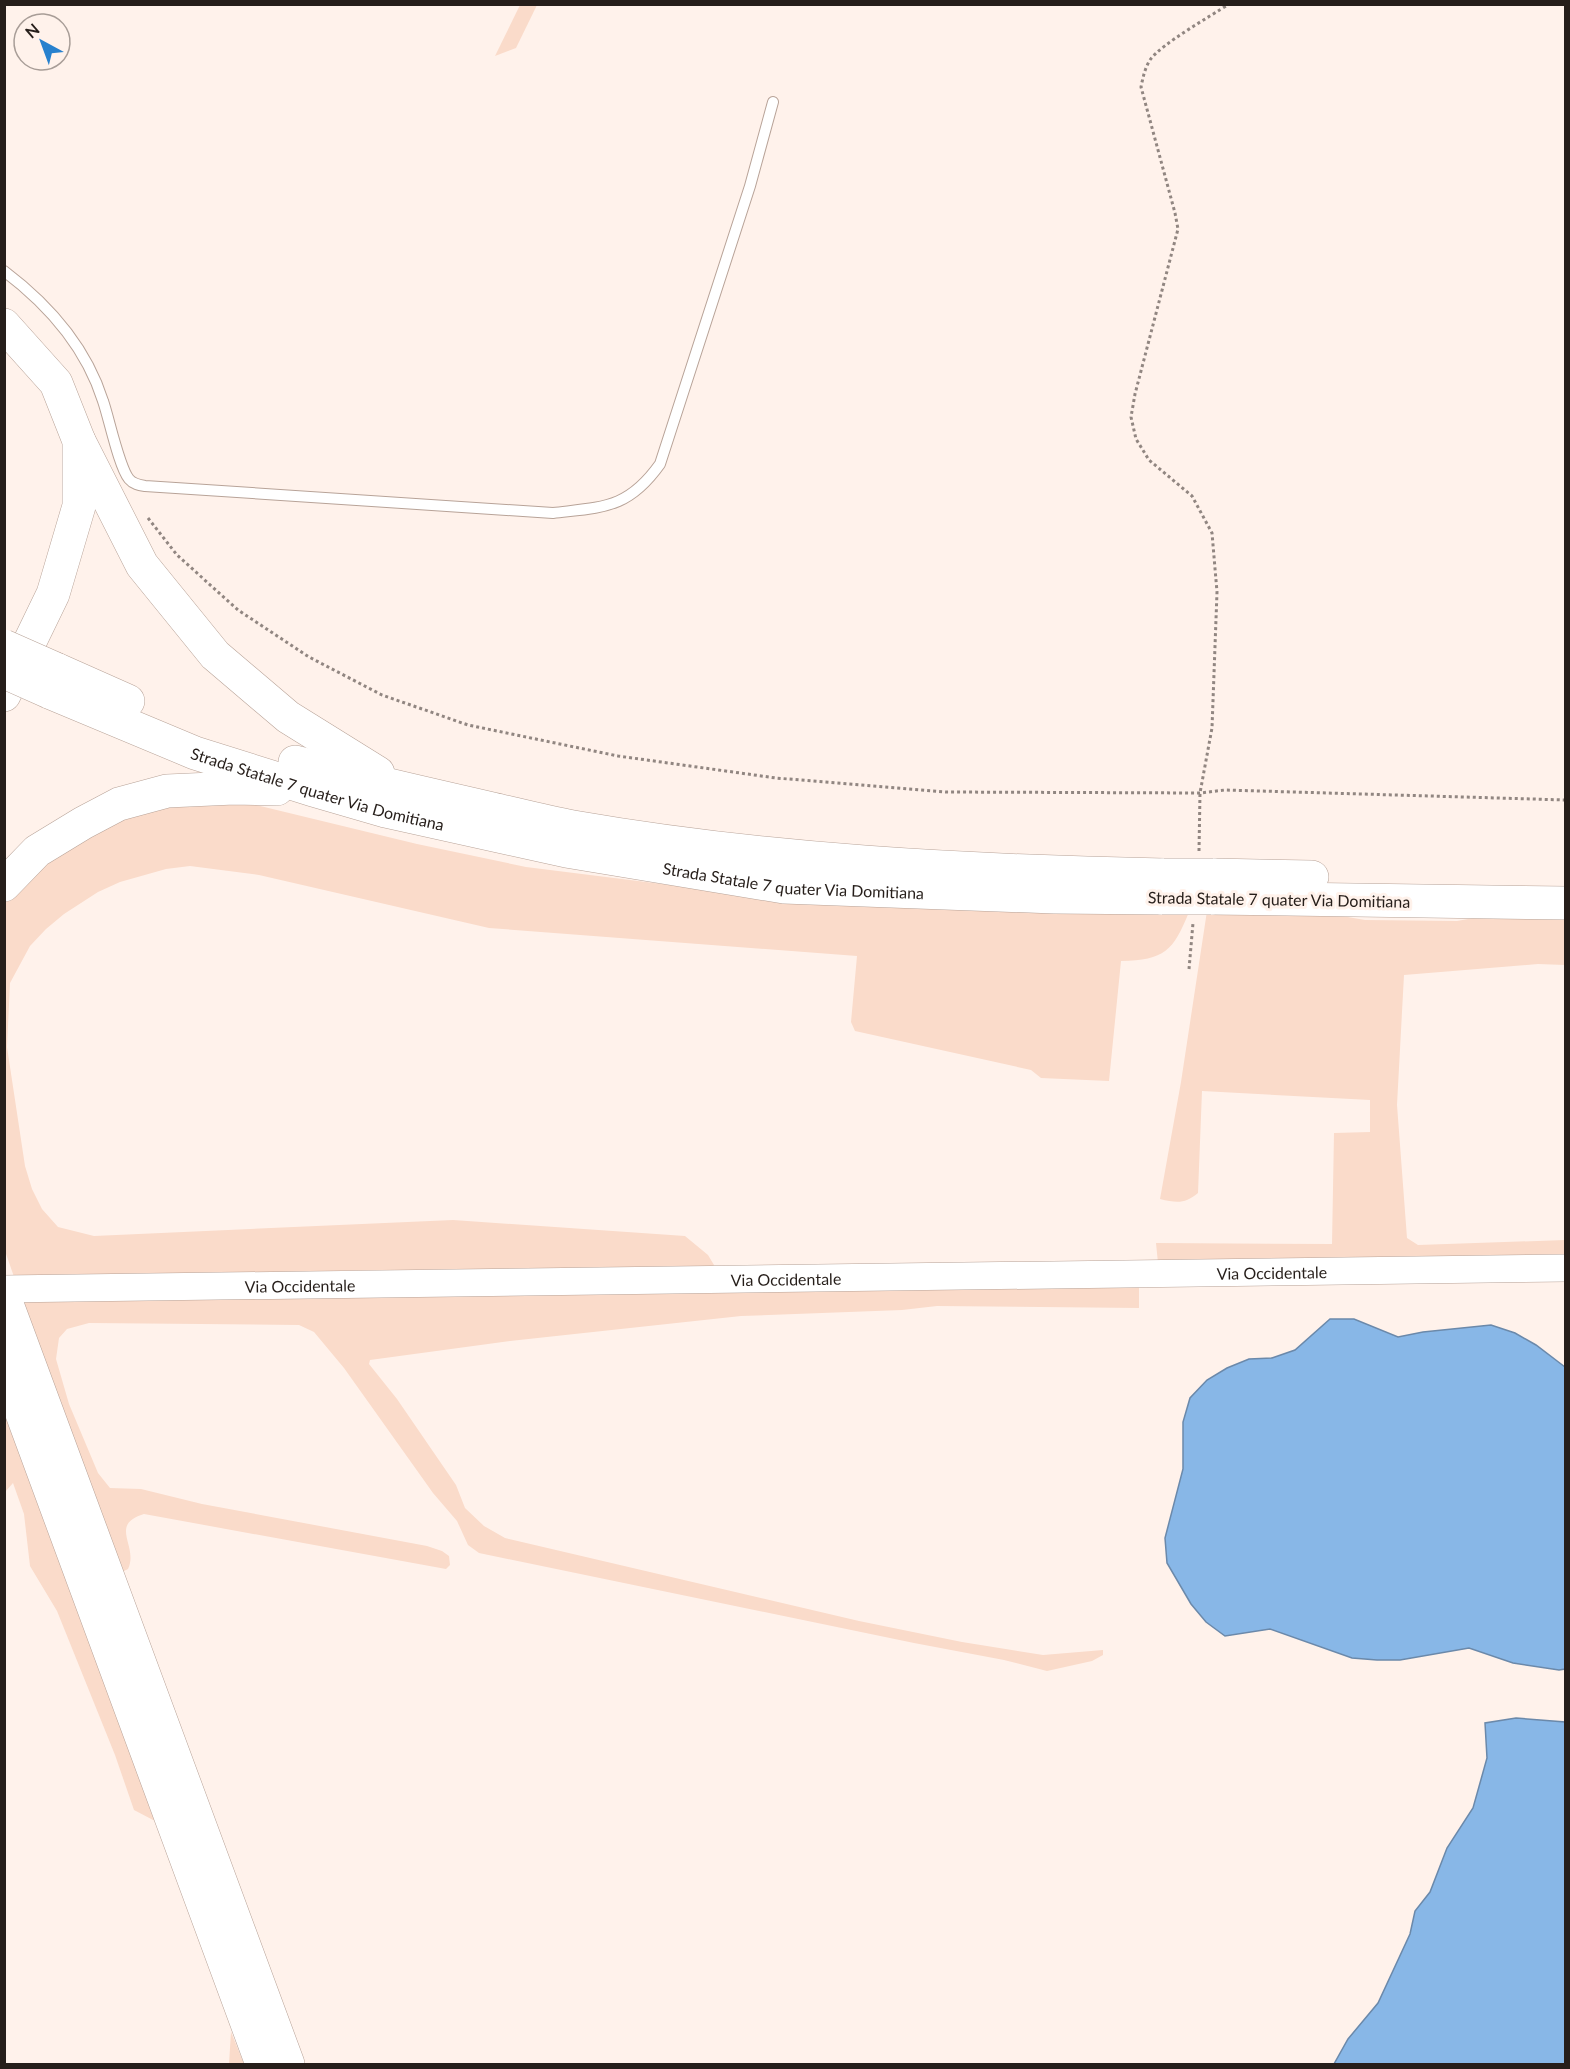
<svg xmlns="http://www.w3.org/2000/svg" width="1570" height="2069" viewBox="0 0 1570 2069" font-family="Lato,sans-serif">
<rect width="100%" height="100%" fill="#fff2eb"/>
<g fill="#fadbca">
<polygon points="520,5 537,5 516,48 495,56"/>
<path d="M235 800 417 844 526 867 718 891 1189 912C1173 951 1165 960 1121 961L1109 1081 1041 1078 1031 1070 855 1031 851 1022 857 956 489 928 259 875 190 866 166 869 120 882 98 892 64 914 46 929 30 946 10 983 7 1047 25 1166 32 1189 42 1209 58 1227 94 1236 453 1220 685 1236 708 1255 714 1265 711 1269 338 1272 1139 1284V1308L937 1306 902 1310 741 1316 510 1341 370 1360 369 1364 397 1399 456 1485 465 1508 484 1526 505 1538 859 1621 962 1642 1043 1655 1103 1650V1655L1092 1661 1047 1671 1004 1660 914 1643 479 1553 468 1545 457 1521 433 1493 344 1368 314 1332 299 1325 89 1323 67 1329 59 1338 56 1359 69 1404 98 1473 110 1488 141 1489 202 1504 427 1546 442 1551 449 1556 450 1565 446 1569 144 1514C108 1525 139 1546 128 1569L122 1572 48 1374 5 1251V893L17 879 131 808Z"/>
<path d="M1207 911H1313L1365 920 1457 921 1490 915 1565 913V965L1538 964 1404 975 1397 1105 1407 1238 1418 1245 1565 1240V1254L1158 1263 1156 1243 1332 1244 1334 1133 1370 1132V1100L1202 1091 1198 1193C1185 1204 1177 1203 1160 1199L1181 1082Z"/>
<polygon points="4,1413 155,1821 134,1810 115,1755 57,1611 30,1566 24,1514 13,1483 5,1492"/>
<polygon points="231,2032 244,2064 229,2064"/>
</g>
<g fill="#88b7e7" stroke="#6b89aa" stroke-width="1.5">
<polygon points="1330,1319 1354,1319 1398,1337 1423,1332 1491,1325 1515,1333 1536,1345 1565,1367 1565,1669 1559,1670 1513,1663 1469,1648 1400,1660 1377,1660 1352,1658 1270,1629 1225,1636 1206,1622 1191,1604 1167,1563 1165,1538 1183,1469 1183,1422 1190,1398 1207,1380 1227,1368 1249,1359 1272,1358 1295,1350"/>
<polygon points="1516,1718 1565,1722 1565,2064 1334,2064 1348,2039 1378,2003 1410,1934 1415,1911 1430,1892 1447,1848 1473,1808 1487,1758 1485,1723"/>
</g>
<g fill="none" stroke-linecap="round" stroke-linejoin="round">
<g stroke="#b8a398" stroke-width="12">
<path id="service" d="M4 271C49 305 86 347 103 401 109 418 119 467 129 479 133 484 139 485 145 486L553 513C603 507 628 509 660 464L750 186 773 102"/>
</g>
<g stroke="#b8a398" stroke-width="28">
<g id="tertiary">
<path id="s1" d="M4 1289 1566 1268"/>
</g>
</g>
<g stroke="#b8a398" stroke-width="34">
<g id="trunk">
<polyline points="4,325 56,383 79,441 79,506 53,594 4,695"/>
<polyline points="79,441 142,565 215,655 288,717 378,773"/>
<polyline points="56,669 128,701"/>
<path id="s2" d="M49 692 195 753 313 790 385 811 566 851 784 887 1054 897 1162 898"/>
<path d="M295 762C361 779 427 794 493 809 519 815 546 822 573 827 768 861 966 871 1164 875"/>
<polyline points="1213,875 1312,877"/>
<polyline points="4,885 37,851 83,823 119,804 167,791 234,788 277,789"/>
<polyline points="1211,898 1566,903"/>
<polyline points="4,1296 288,2064"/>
<polyline points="4,1365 262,2064"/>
</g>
</g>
<g stroke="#918681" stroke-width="3" stroke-dasharray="3 3" stroke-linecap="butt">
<polyline points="148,518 177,555 238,610 309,657 382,695 468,725 618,756 776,778 946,792 1200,793 1225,790 1566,800"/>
<path d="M1199 851 1200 793 1212 728 1217 592 1212 533 1192 496 1149 460 1136 439 1131 417 1135 394 1178 229 1175 213 1141 87C1143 77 1145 68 1150 60 1161 44 1211 16 1229 4"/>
<polyline points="1189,969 1193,923"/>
</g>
<use href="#service" stroke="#fff" stroke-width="10"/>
<use href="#tertiary" stroke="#fff" stroke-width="27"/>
<use href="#trunk" stroke="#fff" stroke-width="33"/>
<g stroke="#b8a398" stroke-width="34" stroke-linecap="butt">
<g id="trunk-bridge">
<polyline points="4,646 56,669"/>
<polyline points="4,672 49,692"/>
<polyline points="1164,875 1213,875"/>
<polyline points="1162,898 1211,898"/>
</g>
</g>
<use href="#trunk-bridge" stroke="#fff" stroke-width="33"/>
</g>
<g text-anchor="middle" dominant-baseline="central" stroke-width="6" stroke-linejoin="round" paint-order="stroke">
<g font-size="16" fill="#261e1a" stroke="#fff2eb">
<text stroke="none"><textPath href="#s2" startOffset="286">Strada Statale 7 quater Via Domitiana</textPath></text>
<text stroke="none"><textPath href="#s2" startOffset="772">Strada Statale 7 quater Via Domitiana</textPath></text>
<text transform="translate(1279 899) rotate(1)">Strada Statale 7 quater Via Domitiana</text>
<text stroke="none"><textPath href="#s1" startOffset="1268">Via Occidentale</textPath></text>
<text stroke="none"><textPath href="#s1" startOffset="782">Via Occidentale</textPath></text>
<text stroke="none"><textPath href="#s1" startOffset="296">Via Occidentale</textPath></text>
</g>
</g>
<rect width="1570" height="2069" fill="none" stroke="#261e1a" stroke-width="12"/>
<g transform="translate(42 42) rotate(319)"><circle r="28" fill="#fff2eb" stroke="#a89d97" stroke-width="1.5"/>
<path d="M0-4.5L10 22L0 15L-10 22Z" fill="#2781ce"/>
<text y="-9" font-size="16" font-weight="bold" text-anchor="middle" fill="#261e1a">N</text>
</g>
</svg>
